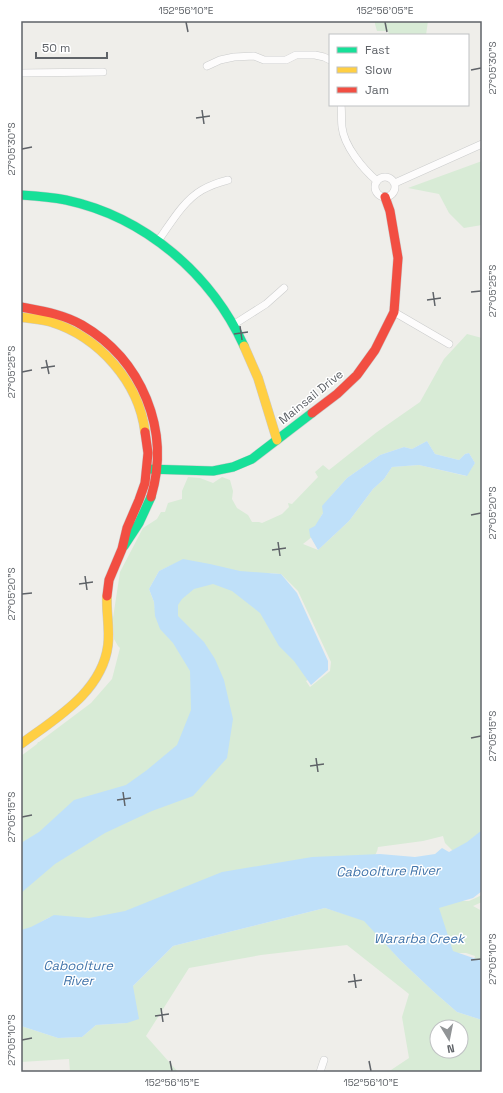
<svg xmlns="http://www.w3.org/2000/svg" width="503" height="1093" viewBox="0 0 503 1093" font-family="'Space Grotesk',sans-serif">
<rect width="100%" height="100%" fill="#efeeea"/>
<g fill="#d8ebd6" fill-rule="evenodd">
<polygon points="375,21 428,21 426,35 389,35 388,31 377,31 375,24"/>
<polygon points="482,161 482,225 464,228 449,213 439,194 408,188"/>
<path d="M467 334 482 338V839L455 853 445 843 443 836 423 841 378 847C377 857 368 862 360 866L347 860 316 861 308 869 293 871 280 868 272 875 258 870 245 875H232L221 885 212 881 208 890 194 897 182 892 173 896 175 905 167 916 154 906 146 907 138 917 125 919 111 917 105 926 84 928 50 917C40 922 31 929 21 933V756L37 744 38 742H39L91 703 112 679 120 648 118 646 114 639 113 618 120 572 143 528 157 519 161 512H165L168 503 182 499V491L188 477 200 478 213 483 222 477 230 480 233 491 232 499 237 508 248 515 252 522H259L262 523 282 514 289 507 288 503 292 504 318 477 315 472 323 465 329 470 377 432 420 402 444 359ZM427 441 435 454 459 460 465 454 469 453 475 463 466 476 419 465 392 467 384 479 373 489 349 521 318 550 303 544C308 540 314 537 315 529L322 523 320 518 323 513V508L326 510 330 507 333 500 331 496 347 478 380 455 404 447 412 449ZM174 564 198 565 214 570 220 578 228 576H241L249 584 258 583 262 576 267 577 270 573 281 574 298 591 331 662 330 671 310 687 306 681 310 679 297 659 282 644 259 607 247 596 227 584 211 579 191 581 178 590 171 605 175 613 163 614 156 616 154 602 149 589 159 571Z"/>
<polygon points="482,895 482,902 473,906 482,911 482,967 473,964 475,956 466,953 449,953 432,906 450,901 469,901"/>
<path d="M325 908 364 920 401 961 434 992 457 1012 482 1020V1072H388L409 1058 402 1017 409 994 347 945 261 955 189 968 146 1036 178 1072H70L69 1059 21 1062V1026L58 1038 82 1037 96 1025 127 1023 133 986 173 946ZM437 1027H461V1051H437Z"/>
</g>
<g fill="#bfe0f9">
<polygon points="427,441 435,454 459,460 465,454 469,453 475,463 467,476 419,465 392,467 384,479 373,489 349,521 318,550 310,536 309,529 315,526 323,513 322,506 347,478 380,455 404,447 412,449"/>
<polygon points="183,559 210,564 240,571 281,574 297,593 328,661 328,670 311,685 294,661 279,646 260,613 232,591 213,584 194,589 182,599 178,605 178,616 204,642 215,659 224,680 233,719 227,758 193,796 152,811 105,833 55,864 21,893 21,843 39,832 74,800 126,785 147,770 177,745 191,710 190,671 173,643 160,629 155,616 154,602 149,589 159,571"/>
<polygon points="482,830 482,891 473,898 439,908 453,951 482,961 482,1020 457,1012 434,992 401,961 364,921 325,908 173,946 133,986 139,1019 127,1023 96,1025 82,1037 58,1038 21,1026 21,930 31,927 54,915 89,918 125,911 222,872 312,857 380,854 415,857 435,854 442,848 449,852 467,842"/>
</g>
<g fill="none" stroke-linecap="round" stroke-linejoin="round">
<g stroke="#cbcccc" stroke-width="8">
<g id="street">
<polyline points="207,66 220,60 234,57 254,56 264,60 286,60 296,55 315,55 324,57 330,60"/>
<polyline points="21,73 103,72"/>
<path d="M341 105C342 112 341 120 342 127 344 146 363 169 377 181"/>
<circle cx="385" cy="187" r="10"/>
<polyline points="395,183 482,144"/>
<path d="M158 241C171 223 183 201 202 190 211 185 220 182 228 180"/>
<polyline points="394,312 449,344"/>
<polyline points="233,325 266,304 284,288"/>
<polyline points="320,1072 324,1060"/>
</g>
</g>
<g stroke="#cacacb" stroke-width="10">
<g id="fast">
<path d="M21 195C36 196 51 197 66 200 145 217 211 274 244 346"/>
<polyline points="147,469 213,471 233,467 252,459 312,413"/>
<polyline points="124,546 139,523 151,497"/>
</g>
</g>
<g stroke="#cacacb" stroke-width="10">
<g id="slow">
<path d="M21 317C31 319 42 319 51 322 99 337 139 382 145 432"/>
<polyline points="244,346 258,378 277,440"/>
<path d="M21 744C56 718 102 692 108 645 110 628 106 612 107 596"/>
</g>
</g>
<g stroke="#cacacb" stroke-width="10">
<g id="jam">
<path d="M21 307C42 311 63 314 82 325 142 360 171 430 151 497"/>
<polyline points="312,413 337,394 357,375 375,350 394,312 398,258 390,211 385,197"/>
<polyline points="107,596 109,580 122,549 127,528 139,500 145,483 148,453 145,432"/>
</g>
</g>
<use href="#street" stroke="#fdfcfc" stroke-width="7"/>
<use href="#fast" stroke="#16e098" stroke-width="9"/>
<use href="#slow" stroke="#ffcf43" stroke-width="9"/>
<use href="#jam" stroke="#f24e42" stroke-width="9"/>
</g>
<path fill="none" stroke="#5f6368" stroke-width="1.5" d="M186 22 188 32M385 22 387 32M471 70 481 68M202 110 204 124M196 118 210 116M22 149 32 147M433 292 435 306M471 292 481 291M427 300 441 298M240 326 242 340M234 334 248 332M46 360 49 374M41 368 55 366M22 372 32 370M471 515 481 513M278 542 280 556M272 550 286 548M85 576 87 590M79 584 93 582M22 594 32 593M471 738 481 736M316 758 318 772M310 766 324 764M123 792 125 806M117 800 131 798M22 817 32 815M471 960 481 959M354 974 356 988M348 982 362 980M161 1008 163 1022M155 1016 169 1014M22 1040 32 1038M170 1061 172 1071M369 1061 371 1071"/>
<g text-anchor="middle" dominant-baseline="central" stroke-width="3" stroke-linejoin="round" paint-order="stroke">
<g font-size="12" fill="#5f6368" stroke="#fff">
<text transform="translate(311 397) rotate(-39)">Mainsail Drive</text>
</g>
<g font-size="13" font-style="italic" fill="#4174aa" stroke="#fff">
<text transform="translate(388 871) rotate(-1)">Caboolture River</text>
<text x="419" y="938">Wararba Creek</text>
<text x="78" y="965">Caboolture<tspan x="78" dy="15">River</tspan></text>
</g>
</g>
<rect width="503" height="1093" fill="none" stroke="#ffffff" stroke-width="44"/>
<rect x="329" y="34" width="140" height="72" fill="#ffffff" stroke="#bfc1c3"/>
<rect x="337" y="47" width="20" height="6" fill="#16e098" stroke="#bfc1c3"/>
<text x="365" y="54" font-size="12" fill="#5f6368">Fast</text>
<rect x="337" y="67" width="20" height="6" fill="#ffcf43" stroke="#bfc1c3"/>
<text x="365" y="74" font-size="12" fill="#5f6368">Slow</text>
<rect x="337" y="87" width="20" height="6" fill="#f24e42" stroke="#bfc1c3"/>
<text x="365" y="94" font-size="12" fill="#5f6368">Jam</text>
<g transform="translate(449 1039) rotate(170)"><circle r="19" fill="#ffffff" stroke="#bfc1c3"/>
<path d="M0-3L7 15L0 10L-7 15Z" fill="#919496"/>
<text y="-6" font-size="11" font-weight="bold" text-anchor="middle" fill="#5f6368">N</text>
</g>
<path d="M36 52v6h71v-6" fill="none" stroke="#5f6368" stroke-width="2"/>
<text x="42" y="52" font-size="12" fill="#5f6368" stroke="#ffffff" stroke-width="3" paint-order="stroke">50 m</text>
<rect x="22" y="22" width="459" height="1049" fill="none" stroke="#5f6368" stroke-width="1.5"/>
<g font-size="10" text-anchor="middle" fill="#5f6368">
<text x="186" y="14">152°56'10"E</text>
<text x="385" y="14">152°56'05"E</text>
<text transform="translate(492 68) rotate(-90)" y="4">27°05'30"S</text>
<text transform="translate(11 149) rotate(-90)" y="4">27°05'30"S</text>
<text transform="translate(492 291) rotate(-90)" y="4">27°05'25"S</text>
<text transform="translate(11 372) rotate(-90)" y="4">27°05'25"S</text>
<text transform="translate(492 513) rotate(-90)" y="4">27°05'20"S</text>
<text transform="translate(11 594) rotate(-90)" y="4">27°05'20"S</text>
<text transform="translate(492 736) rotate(-90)" y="4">27°05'15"S</text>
<text transform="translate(11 817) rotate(-90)" y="4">27°05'15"S</text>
<text transform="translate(492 959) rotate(-90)" y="4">27°05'10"S</text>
<text transform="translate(11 1040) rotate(-90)" y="4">27°05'10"S</text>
<text x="172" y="1086">152°56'15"E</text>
<text x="371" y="1086">152°56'10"E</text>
</g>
</svg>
